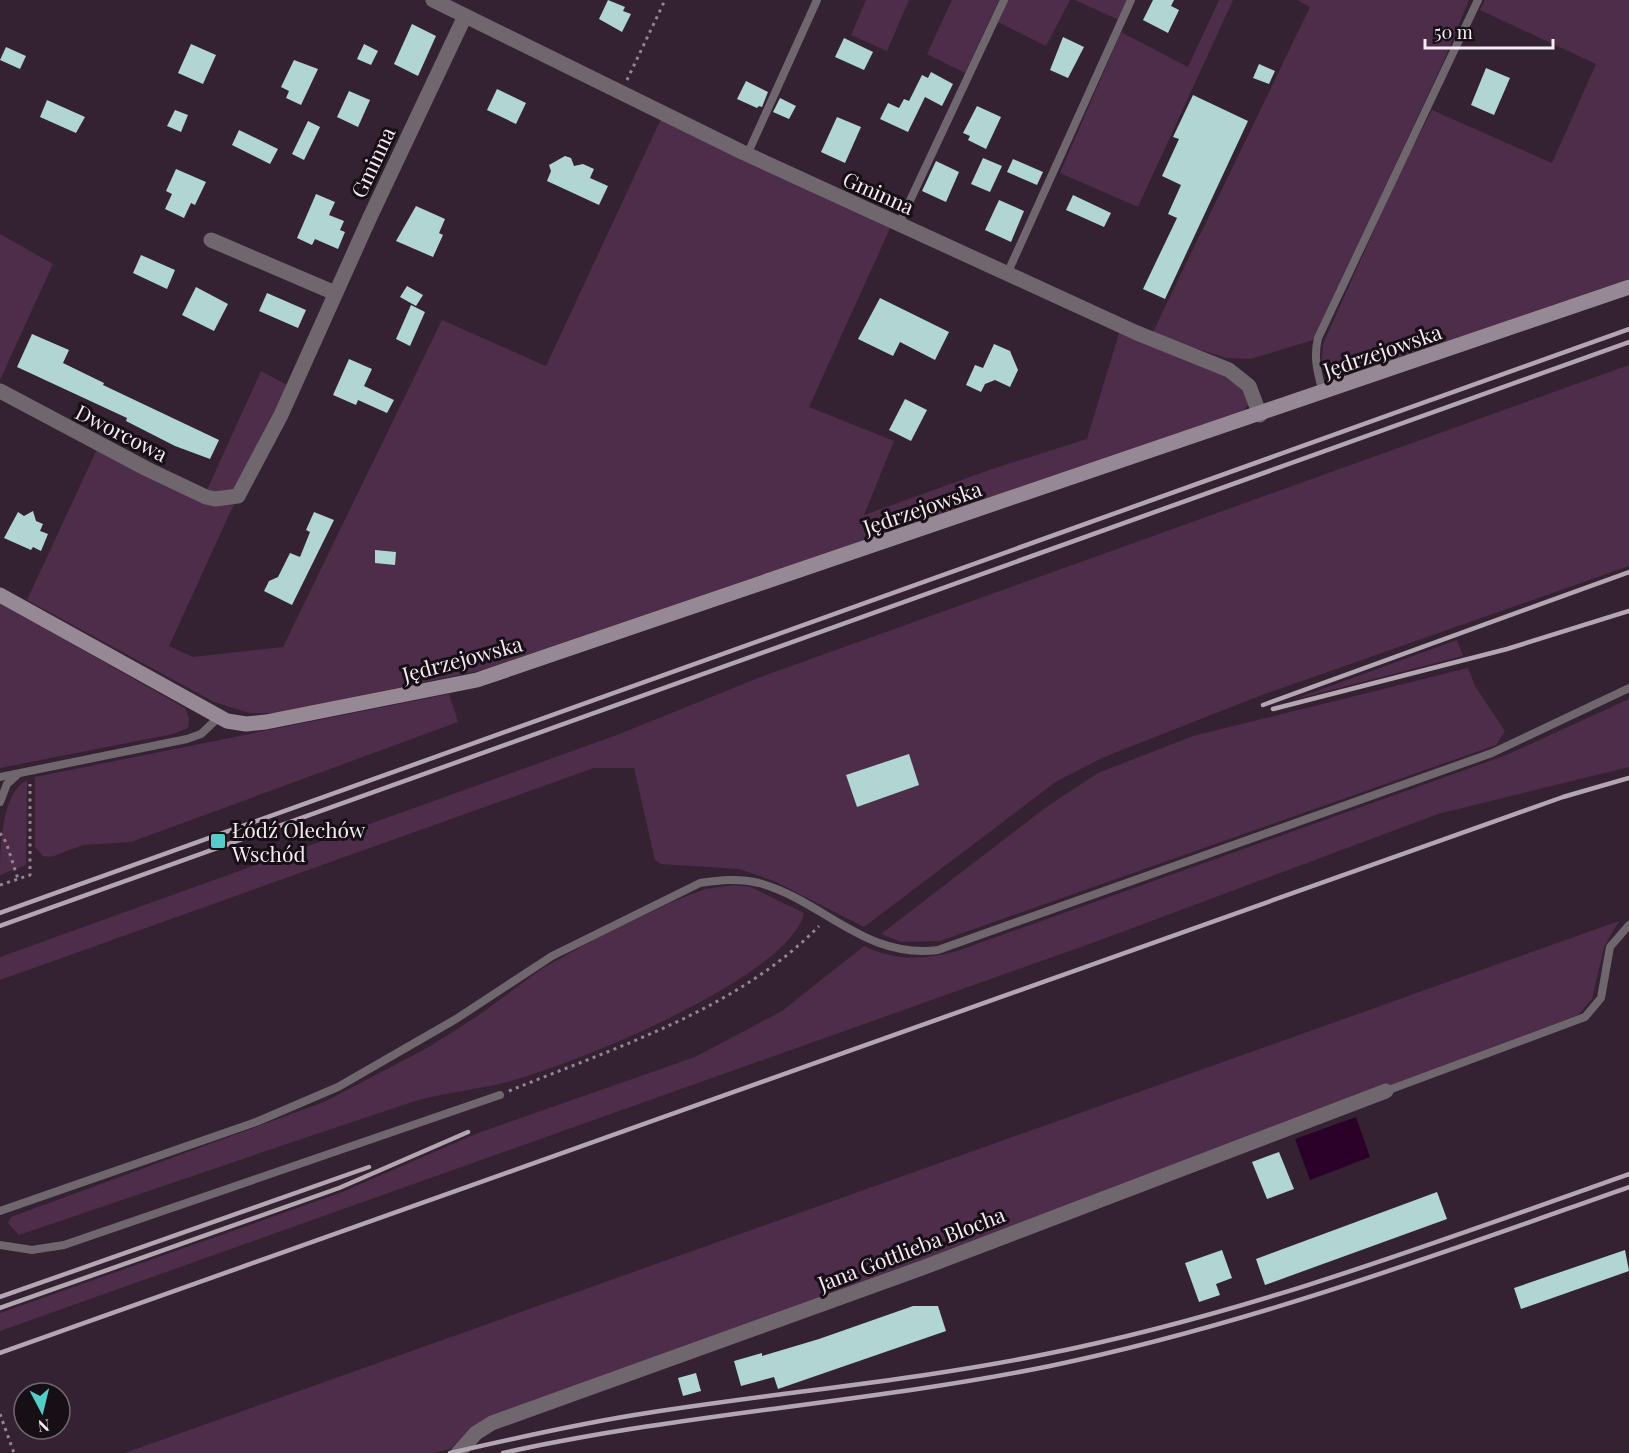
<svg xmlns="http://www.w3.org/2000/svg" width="1629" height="1453" viewBox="0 0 1629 1453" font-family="'Playfair Display',serif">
<rect width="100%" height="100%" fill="#342232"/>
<g fill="#4d2d4a">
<polygon points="866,0 909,0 887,51 851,35"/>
<polygon points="952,0 999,0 965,73 927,54"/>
<polygon points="1008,0 1070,0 1046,46 998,22"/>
<polygon points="1075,0 1128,0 1119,20"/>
<polygon points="1219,0 1233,0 1138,207 1060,173 1121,32 1188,67"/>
<polygon points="1297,0 1469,0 1441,67 1313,340 1251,359 1226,358 1152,334 1310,7"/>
<polygon points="1485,0 1629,0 1629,279 1332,381 1321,366 1323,344 1402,168 1432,110 1552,163 1596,64 1480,10"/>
<polygon points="661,119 891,226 809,407 894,441 864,515 992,469 1087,439 1120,330 1211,367 1243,387 1250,403 1242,412 482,670 278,713 249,713 214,702 27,600 98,447 213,505 234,504 169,646 193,657 283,647 442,320 546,366"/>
<polygon points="0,234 53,264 0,380"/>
<polygon points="1629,365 1629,566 1262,695 1104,757 1057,781 864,927 774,881 739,869 661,864 655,860 634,768 594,768 0,980 0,957 617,735 758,678"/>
<polygon points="261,371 289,386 242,483 229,492 206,492"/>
<polygon points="0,603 185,708 189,718 188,728 173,734 0,768"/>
<polygon points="1457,640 1463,656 1292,700"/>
<polygon points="1468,668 1475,686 1505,731 1496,745 940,941 901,942 881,934 1049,805 1098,773 1193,736"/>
<polygon points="449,694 458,722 131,842 83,845 51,857 43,856 35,847 35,777"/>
<path d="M1629 699V767L1438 814 1095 942 0 1331V1313L340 1193 478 1133 695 1057 782 1011 864 946C894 961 926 960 957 951L1504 756Z"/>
<path d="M27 780 26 865 0 875C0 849 1 793 27 780Z"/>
<path d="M734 885 751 887 804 913C790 978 566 1068 503 1083 471 1091 437 1093 406 1104 277 1147 148 1191 19 1235L8 1223 11 1217 324 1102 427 1048 476 1017 543 968 599 937 672 902 705 889Z"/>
<polygon points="1619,921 1604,947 1592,999 1578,1015 469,1431 450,1449 433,1453 125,1453"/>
</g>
<polygon fill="#2b0029" points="1356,1117 1370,1157 1310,1180 1295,1139"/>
<g fill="#b0d5d2">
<polygon points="608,0 625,7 623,11 631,14 622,32 599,19"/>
<polygon points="1153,0 1174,0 1171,6 1179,10 1168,33 1143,20"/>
<polygon points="412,24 436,36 418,76 394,64"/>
<polygon points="1063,37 1084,47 1068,78 1050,70"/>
<polygon points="844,38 873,52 864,70 835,57"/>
<polygon points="191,44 216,55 203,84 178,73"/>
<polygon points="364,44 378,51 371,65 357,59"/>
<polygon points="6,47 26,56 20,69 0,60"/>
<polygon points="294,60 318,69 301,105 286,98 289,91 281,87"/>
<polygon points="1259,64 1275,71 1269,84 1253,78"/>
<polygon points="1486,68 1510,78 1494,115 1471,105"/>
<polygon points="931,72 953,84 942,106 925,97 908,132 880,119 888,103 899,108 904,99 909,101 922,75 928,78"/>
<polygon points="746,81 768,92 762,107 759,106 757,108 737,99"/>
<polygon points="497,89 526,103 516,124 487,110"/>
<polygon points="349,91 370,100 358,127 337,117"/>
<polygon points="1193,95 1248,121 1165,299 1143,289 1177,218 1168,214 1181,185 1162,176 1179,139 1173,137"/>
<polygon points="780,98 796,106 789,119 773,112"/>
<polygon points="47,100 85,117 76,133 40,117"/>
<polygon points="977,106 1001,117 986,149 968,140 970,136 963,133"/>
<polygon points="175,110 188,115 181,132 167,126"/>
<polygon points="837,117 861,127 845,163 821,152"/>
<polygon points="308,121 320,127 304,160 292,154"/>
<polygon points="239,130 278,149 270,164 232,145"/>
<polygon points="565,156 571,158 574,166 583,164 594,169 590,178 608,186 599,205 547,181 551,171 549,165"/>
<polygon points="983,158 1002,166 990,192 971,184"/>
<polygon points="1013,159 1043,172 1037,185 1007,172"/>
<polygon points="936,161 959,172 946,202 922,191"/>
<polygon points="176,169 206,182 195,205 191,203 184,218 165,209 172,194 166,191"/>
<polygon points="316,194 335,202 329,215 344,221 340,230 345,232 338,249 315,239 312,245 297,238"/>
<polygon points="1073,195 1111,213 1104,227 1066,210"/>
<polygon points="999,200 1024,211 1011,242 985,230"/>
<polygon points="416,206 445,219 439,233 443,235 433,257 396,241"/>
<polygon points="141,255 175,270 167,289 133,273"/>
<polygon points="407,286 423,295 416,306 400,297"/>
<polygon points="196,287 228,304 214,331 182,315"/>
<polygon points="267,293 306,310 298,328 259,311"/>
<polygon points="880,298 949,332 935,360 900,342 893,356 858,339"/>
<polygon points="411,305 425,312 410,346 396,339"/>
<polygon points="32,334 69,350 63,363 104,383 103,385 219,440 210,459 175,446 126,421 127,418 17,367"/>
<polygon points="994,344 1010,351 1018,370 1010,387 995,380 985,384 981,392 966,385 975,365 983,368"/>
<polygon points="349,359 372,369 364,386 394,400 387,413 358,400 356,405 333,395"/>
<polygon points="905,399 927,410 911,441 889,430"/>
<polygon points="33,511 36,521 43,524 40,531 48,534 41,551 33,547 31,550 4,538 18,512 24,516"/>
<polygon points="314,512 334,520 292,605 264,591 269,581 278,577 290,553 300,557 310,532 306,530"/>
<polygon points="375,550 396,552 395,565 375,563"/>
<polygon points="909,754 919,785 857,807 846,775"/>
<polygon points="1279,1152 1294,1189 1267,1199 1252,1162"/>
<polygon points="1437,1192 1447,1219 1265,1285 1256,1259"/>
<polygon points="1222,1250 1232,1278 1216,1284 1220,1295 1199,1302 1185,1263"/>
<polygon points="1625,1250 1629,1271 1521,1309 1514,1288"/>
<polygon points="913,1306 938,1306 946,1331 778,1389 774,1377 741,1386 734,1361 762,1353 762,1356 819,1339"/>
<polygon points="696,1373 701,1391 683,1396 678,1378"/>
</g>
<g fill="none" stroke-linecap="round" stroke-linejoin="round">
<g stroke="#948592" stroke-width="3" stroke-dasharray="3 4.5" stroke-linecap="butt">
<polyline points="627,80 665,0"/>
<polyline points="0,833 6,842 18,879"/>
<polyline points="0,885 30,875 30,784"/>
<path d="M509 1091C616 1047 737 1010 819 926"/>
<polyline points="0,1414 14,1453"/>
</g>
<g stroke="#6f666e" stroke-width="8">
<polyline points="747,155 817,0"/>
<polyline points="899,224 1004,0"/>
<polyline points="1007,274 1131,0"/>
<path d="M1323 393C1318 374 1313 358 1318 338L1478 0"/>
<polyline points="0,777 187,739 201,734 219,717"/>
<polyline points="0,802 7,784 17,775"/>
<polyline points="1386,1091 1585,1017 1601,998 1610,947 1629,925"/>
<path d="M0 1211 256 1122 338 1087 456 1019 552 956 700 883C720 880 739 878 759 883 824 901 864 959 938 950L1492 753 1629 688"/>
<polyline points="0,1245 32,1250 64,1245 500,1095"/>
</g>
<g stroke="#6f666e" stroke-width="15">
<polyline points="433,0 742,152 1137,333 1229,370 1249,386 1260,415"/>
<polyline points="211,240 335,293"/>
<polyline points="0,391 147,469 206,497 215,499 238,496 281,415 370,217 465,16"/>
<polyline points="458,1453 476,1433 492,1423 922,1268 1386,1091"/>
</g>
<polyline stroke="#978895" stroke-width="15" points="0,595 227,721 246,724 266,722 477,680 1629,287"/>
<g stroke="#b3a5b1" stroke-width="4.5">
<polyline points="1263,705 1629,572"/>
<polyline points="1273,709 1507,649 1629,611"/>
<polyline points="0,913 1629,329"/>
<polyline points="0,926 1629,342"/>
<polyline points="0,1297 369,1167"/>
<polyline points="0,1308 339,1188 468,1132"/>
<polyline points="0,1353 1563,797 1629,778"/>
<path d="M450 1453C515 1438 581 1423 647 1413 780 1392 914 1381 1046 1354 1246 1314 1437 1242 1629 1174"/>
<path d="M503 1453C683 1413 869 1403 1050 1366 1251 1324 1436 1255 1629 1187"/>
</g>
</g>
<rect fill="#54cdc8" stroke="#170f16" stroke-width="2" x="210" y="833" width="16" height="16" rx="3"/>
<g text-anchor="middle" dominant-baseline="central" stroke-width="6" stroke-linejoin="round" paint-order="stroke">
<g font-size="21" fill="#f6eaf4" stroke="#170f16">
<text transform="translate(372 162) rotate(-65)">Gminna</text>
<text transform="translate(879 192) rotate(24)">Gminna</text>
<text transform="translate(1382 350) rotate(-19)">Jędrzejowska</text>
<text transform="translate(122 432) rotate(27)">Dworcowa</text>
<text transform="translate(922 507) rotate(-19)">Jędrzejowska</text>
<text transform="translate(462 658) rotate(-15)">Jędrzejowska</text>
<text transform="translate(911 1248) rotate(-21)">Jana Gottlieba Blocha</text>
</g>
<g font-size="21" fill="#f6eaf4" stroke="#170f16" text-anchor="start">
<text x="232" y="829">Łódź Olechów<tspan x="232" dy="24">Wschód</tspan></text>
</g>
</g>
<g transform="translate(42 1411) rotate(173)"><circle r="28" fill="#170f16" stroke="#70676f" stroke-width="1.5"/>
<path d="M0-4.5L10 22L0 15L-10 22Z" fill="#54cdc8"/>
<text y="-9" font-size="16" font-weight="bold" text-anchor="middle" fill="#f6eaf4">N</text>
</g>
<path d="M1425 39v9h128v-9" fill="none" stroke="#f6eaf4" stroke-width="3"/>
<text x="1434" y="39" font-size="18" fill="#f6eaf4" stroke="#170f16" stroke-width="4.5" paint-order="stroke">50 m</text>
</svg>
